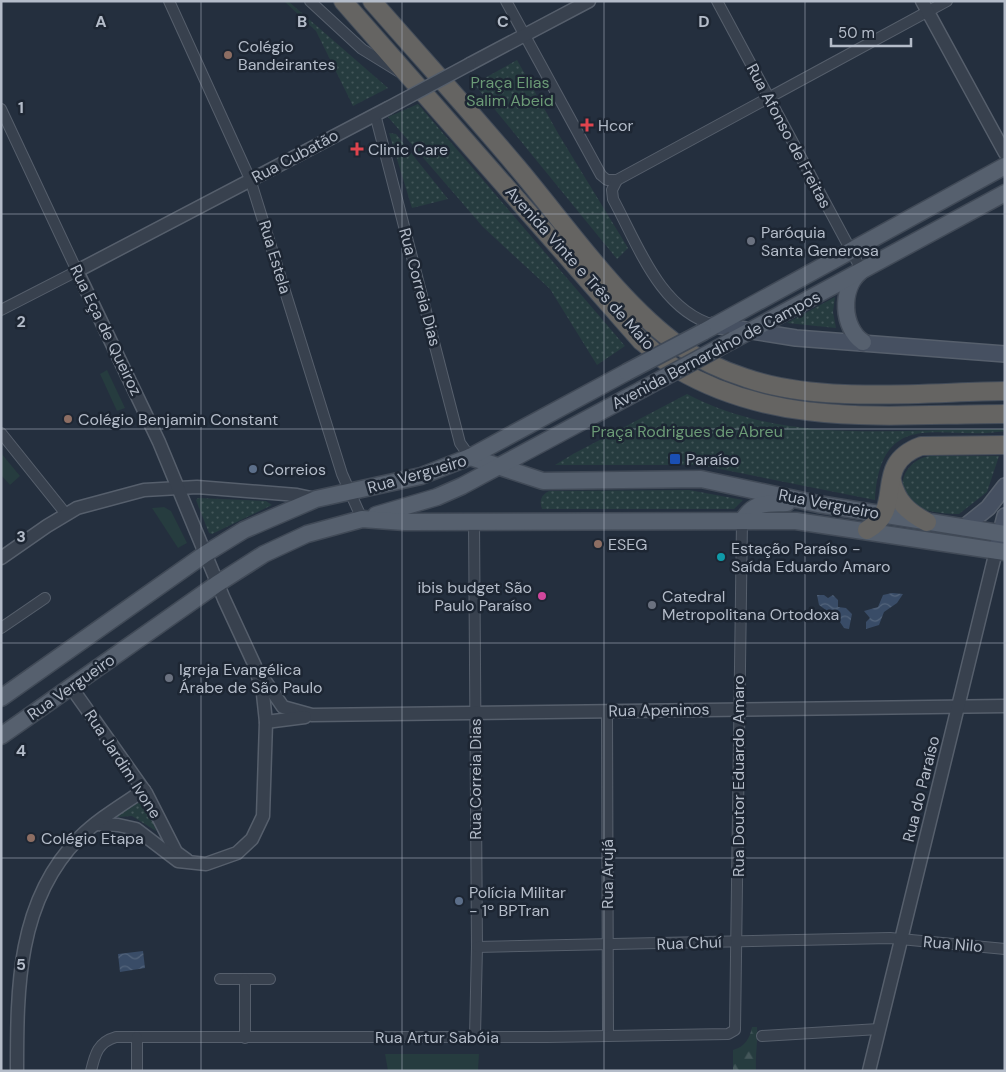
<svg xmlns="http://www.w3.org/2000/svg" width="1006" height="1072" viewBox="0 0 1006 1072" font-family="'DM Sans',sans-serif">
<defs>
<pattern id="forest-firs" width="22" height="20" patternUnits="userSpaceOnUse" patternTransform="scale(1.25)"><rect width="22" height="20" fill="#263c3f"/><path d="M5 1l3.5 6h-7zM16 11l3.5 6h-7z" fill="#435659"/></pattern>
<pattern id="park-dots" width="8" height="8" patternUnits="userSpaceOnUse" patternTransform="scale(1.25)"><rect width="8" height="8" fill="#263c3f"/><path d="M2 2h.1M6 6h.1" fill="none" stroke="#435659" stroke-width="1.8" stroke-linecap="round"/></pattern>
<pattern id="water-waves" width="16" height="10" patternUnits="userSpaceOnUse" patternTransform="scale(1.25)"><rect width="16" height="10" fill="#394c67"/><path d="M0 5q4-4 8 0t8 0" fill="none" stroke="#53647b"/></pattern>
</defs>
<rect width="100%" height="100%" fill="#242f3e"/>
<g fill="#263c3f">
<polygon points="107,370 125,408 117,411 100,374"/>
<polygon points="1,453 20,476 10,485 1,475"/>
<polygon points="164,507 171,511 187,543 178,548 152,508"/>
<polygon points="385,1054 479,1054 478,1071 388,1071"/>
</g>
<path fill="url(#forest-firs)" d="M752 1027H757C758 1042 755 1055 756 1071L733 1070V1050C745 1047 750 1038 752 1027Z"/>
<g fill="url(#park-dots)">
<polygon points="284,1 288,1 388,88 353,106 316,31"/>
<polygon points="517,60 559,135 628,248 617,259 474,84"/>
<polygon points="418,104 625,346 597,365 550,289 483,227 388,117"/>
<polygon points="389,133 396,134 448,199 412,208"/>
<polygon points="835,297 833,312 836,328 787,323"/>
<path d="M687 394C786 446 897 428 1005 429V431C943 442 881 404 875 500L700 465H555L573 454Z"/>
<path d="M929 456H999L987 492 959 514C945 514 920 512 910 502 893 483 908 460 929 456Z"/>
<path d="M689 490 743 500 734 509H542C539 501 541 495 549 491Z"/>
<polygon points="198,498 266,501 272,505 212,534 209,533 196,500"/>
<polygon points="141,799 155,822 156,831 132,816 118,817 118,814"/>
</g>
<g fill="url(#water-waves)">
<polygon points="892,593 903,594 897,603 884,612 879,625 866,629 866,622 870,618 864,611 878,607 883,595"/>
<polygon points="817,595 824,595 828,598 833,595 838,600 838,607 846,608 852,614 849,629 844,628 838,619 819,605"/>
<polygon points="143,951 145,968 120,972 118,954"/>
</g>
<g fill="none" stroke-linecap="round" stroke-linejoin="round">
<g stroke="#565f6c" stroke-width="12">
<g id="minor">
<polyline points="169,1 250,179 342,474 362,519"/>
<polyline points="310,1 362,49 401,73"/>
<polyline points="506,1 601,175 607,180 617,180"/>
<polyline points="717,1 862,271"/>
<polyline points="1,109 77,271 1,310"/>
<polyline points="375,114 460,443 470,457"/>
<polyline points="617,180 947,1"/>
<path d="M617 180 612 190 613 199C638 245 660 310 714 325"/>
<polyline points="1,433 66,514"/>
<polyline points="474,522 477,947 475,1036"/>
<polyline points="1,628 45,598"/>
<polyline points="607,711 608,1036"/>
<polyline points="477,947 890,938 1005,949"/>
<polyline points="220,979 270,979"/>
<polyline points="245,979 245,1038"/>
<polyline points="762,1036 879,1029"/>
<path d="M91 1071C95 1054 98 1042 116 1037H548L728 1034 735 1030 742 521"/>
<polyline points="137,1071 137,1037"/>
</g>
</g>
<g stroke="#565f6c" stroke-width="15">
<g id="tertiary">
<polyline points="922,1 1005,153"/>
<polyline points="470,64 589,1"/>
<polyline points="1,558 47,526 77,508 144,490 197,487 297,495 316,499"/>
<polyline points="263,678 283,707 312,715 1005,706"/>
<polyline points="71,687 146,793 176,852 187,860"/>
<polyline points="266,722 305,717"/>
<polyline points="95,824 118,825 136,829 178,861 206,864 237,853 252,839 263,816 266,722 263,694 255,666 224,599 159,442 77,271 388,108"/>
<path d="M17 1071C17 988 17 901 79 838 98 819 122 805 144 790"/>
<polyline points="869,1071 996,551"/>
</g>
</g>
<g stroke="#565f6c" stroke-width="18">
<g id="secondary">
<polyline points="714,325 796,338 1005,354"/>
<polyline points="963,528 988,508 1005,486"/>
<polyline points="996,551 1005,516"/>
</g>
</g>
<g stroke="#414a57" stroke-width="19">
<g id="primary">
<path d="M860 272C840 289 842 328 863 342"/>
<polyline points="703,332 1005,166"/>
<polyline points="733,340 1005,193"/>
<polyline points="470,457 543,481 701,479 818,504 1005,534"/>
<polyline points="376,515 437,497 462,486 641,390"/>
<path d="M742 521C755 501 765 504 787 503"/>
<polyline points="1,698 205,554 244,530 316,499 421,476 470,457 627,372"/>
<polyline points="1,736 217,584 264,554 307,534 362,519 405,522 796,521 1005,552"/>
</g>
</g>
<g stroke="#434c59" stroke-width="20">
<g id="trunk">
<path d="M343 1 641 341C653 350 664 362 677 369 779 429 891 414 1005 414"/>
<path d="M372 1C420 56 470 111 517 167 566 225 620 304 681 347 700 360 724 371 746 378 821 404 926 392 1005 391"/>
<path d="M892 481C897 502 908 512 927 522"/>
<path d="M867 530C907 507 870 465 921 446L1005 445"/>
</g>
</g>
<use href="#minor" stroke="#38414e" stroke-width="10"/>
<use href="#tertiary" stroke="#38414e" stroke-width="12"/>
<use href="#secondary" stroke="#465061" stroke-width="15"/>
<use href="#primary" stroke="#56606e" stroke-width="16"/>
<use href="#trunk" stroke="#656462" stroke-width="18"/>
<g stroke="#565f6c" stroke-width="15" stroke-linecap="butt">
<polyline id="tertiary-bridge" points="388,108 470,64"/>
</g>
<g stroke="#414a57" stroke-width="19" stroke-linecap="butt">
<g id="primary-bridge">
<polyline points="627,372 703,332"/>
<polyline points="641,390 733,340"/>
</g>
</g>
<use href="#tertiary-bridge" stroke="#38414e" stroke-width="12"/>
<use href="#primary-bridge" stroke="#56606e" stroke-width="16"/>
</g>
<path fill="none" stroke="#b4bcc9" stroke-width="1" stroke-opacity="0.55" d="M201 1V1071M402 1V1071M604 1V1071M805 1V1071M1 214H1005M1 429H1005M1 643H1005M1 858H1005"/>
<g fill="#8d6e63" stroke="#1d2633" stroke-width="2">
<circle cx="228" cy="55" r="5"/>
<circle cx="68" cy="419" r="5"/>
<circle cx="598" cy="544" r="5"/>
<circle cx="31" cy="838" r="5"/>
</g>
<g fill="#e0444e" stroke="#1d2633" stroke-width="2">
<path d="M584.5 117.5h5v5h5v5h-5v5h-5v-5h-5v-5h5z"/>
<path d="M354.5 141.5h5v5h5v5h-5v5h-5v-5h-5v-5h5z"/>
</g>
<g fill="#6b7280" stroke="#1d2633" stroke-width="2">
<circle cx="751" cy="241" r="5"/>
<circle cx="652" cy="605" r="5"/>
<circle cx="169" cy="678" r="5"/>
</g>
<rect fill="#1a4fb4" stroke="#1d2633" stroke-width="2" x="669" y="453" width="12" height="12" rx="2.5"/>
<g fill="#5c6f8a" stroke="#1d2633" stroke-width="2">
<circle cx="253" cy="469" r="5"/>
<circle cx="459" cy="901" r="5"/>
</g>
<circle fill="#0f9aa8" stroke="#1d2633" stroke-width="2" cx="721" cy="557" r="5"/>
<circle fill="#d1479c" stroke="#1d2633" stroke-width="2" cx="542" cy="596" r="5"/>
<g text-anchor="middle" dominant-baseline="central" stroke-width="5" stroke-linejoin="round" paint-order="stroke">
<g font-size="16" fill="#b4bcc9" stroke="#1d2633" text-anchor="start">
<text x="238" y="46">Colégio<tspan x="238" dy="18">Bandeirantes</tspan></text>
<text x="598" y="125">Hcor</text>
<text x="368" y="149">Clinic Care</text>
<text x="761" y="232">Paróquia<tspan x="761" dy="18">Santa Generosa</tspan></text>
<text x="78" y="419">Colégio Benjamin Constant</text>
<text x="686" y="459">Paraíso</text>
<text x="263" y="469">Correios</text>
<text x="608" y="544">ESEG</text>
<text x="731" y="548">Estação Paraíso -<tspan x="731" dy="18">Saída Eduardo Amaro</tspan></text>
<text x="532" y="587" text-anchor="end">ibis budget São<tspan x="532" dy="18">Paulo Paraíso</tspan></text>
<text x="662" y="596">Catedral<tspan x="662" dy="18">Metropolitana Ortodoxa</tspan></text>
<text x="179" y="669">Igreja Evangélica<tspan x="179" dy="18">Árabe de São Paulo</tspan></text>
<text x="41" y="838">Colégio Etapa</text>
<text x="469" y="892">Polícia Militar<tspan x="469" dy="18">- 1º BPTran</tspan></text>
</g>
<g font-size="16" fill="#6b9a76" stroke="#1d2633">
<text x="510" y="82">Praça Elias<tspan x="510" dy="18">Salim Abeid</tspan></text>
<text x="687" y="431">Praça Rodrigues de Abreu</text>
</g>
<g font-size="16" fill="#b4bcc9" stroke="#1d2633">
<text transform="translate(789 136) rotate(62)">Rua Afonso de Freitas</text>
<text transform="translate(295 156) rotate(-28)">Rua Cubatão</text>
<text transform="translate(275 257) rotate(73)">Rua Estela</text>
<text transform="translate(580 268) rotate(48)">Avenida Vinte e Três de Maio</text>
<text transform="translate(420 287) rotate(75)">Rua Correia Dias</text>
<text transform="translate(106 330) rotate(64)">Rua Eça de Queiroz</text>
<text transform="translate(716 350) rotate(-28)">Avenida Bernardino de Campos</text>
<text transform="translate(417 474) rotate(-16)">Rua Vergueiro</text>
<text transform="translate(829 504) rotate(11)">Rua Vergueiro</text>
<text transform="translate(71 687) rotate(-35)">Rua Vergueiro</text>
<text transform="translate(659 710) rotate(-1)">Rua Apeninos</text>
<text transform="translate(123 764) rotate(57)">Rua Jardim Ivone</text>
<text transform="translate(738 776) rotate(-90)">Rua Doutor Eduardo Amaro</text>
<text transform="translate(475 779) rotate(-90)">Rua Correia Dias</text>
<text transform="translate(921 789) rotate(-76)">Rua do Paraíso</text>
<text transform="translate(607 874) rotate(-90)">Rua Arujá</text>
<text transform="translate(689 943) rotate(-2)">Rua Chuí</text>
<text transform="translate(953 944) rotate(5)">Rua Nilo</text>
<text x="437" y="1037">Rua Artur Sabóia</text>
</g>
</g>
<g font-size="16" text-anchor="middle" font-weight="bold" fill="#b4bcc9" stroke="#1d2633" stroke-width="5" stroke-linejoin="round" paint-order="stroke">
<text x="101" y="27">A</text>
<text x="302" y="27">B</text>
<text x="503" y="27">C</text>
<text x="704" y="27">D</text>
<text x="21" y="113">1</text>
<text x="21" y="327">2</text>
<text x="21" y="542">3</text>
<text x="21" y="756">4</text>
<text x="21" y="970">5</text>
</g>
<rect width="1006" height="1072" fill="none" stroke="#b4bcc9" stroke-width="5"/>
<path d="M831 38v8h80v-8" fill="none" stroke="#b4bcc9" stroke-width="2.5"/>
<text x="838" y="38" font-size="15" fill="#b4bcc9" stroke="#1d2633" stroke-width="4" paint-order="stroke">50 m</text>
</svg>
